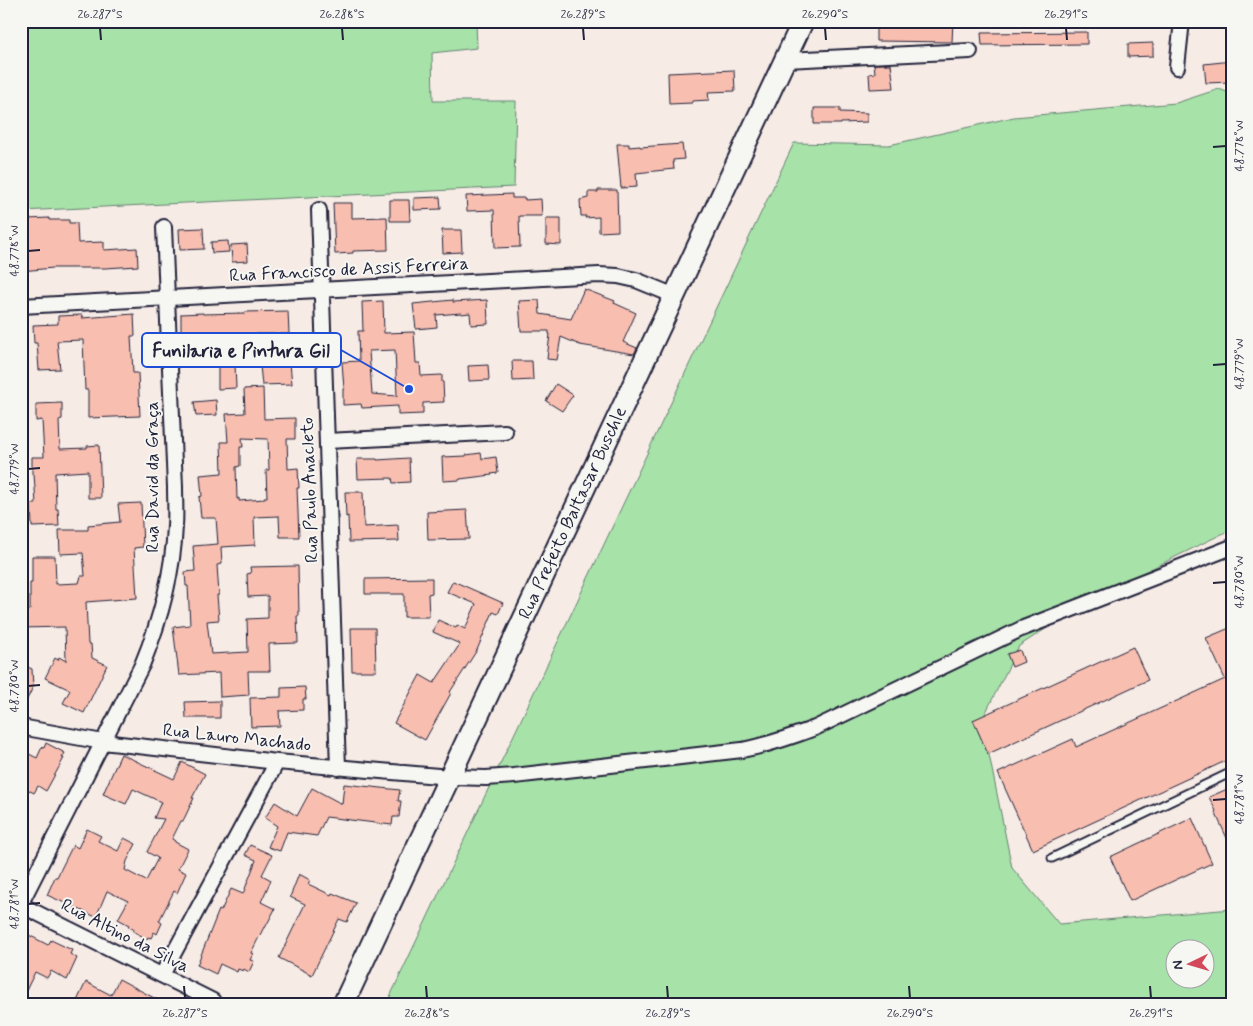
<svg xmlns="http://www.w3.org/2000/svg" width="1253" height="1026" viewBox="0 0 1253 1026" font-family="Mynerve,sans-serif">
<rect width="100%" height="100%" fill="#f6ebe5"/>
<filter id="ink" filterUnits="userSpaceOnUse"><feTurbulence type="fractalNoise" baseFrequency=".02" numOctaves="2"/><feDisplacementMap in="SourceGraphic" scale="10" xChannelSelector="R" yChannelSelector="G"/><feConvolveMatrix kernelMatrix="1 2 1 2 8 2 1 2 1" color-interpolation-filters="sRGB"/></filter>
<g filter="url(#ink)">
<g fill="#a7e2a8" stroke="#648272" fill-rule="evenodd">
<polygon points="21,21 476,21 477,48 432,53 433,101 516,101 514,187 21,211"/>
<path d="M1219 89 1232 94V529L1100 594 1019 646 982 720 1012 868 1059 924 1232 909V1005H386L794 143 889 145 1014 117 1176 103ZM1176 948H1206V978H1176Z"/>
</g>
<g fill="#f8beb0" stroke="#22223b" fill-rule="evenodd">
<polygon points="876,21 953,21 952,42 876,41"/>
<polygon points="1087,32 1087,44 982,45 981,33"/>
<polygon points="1153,43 1153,56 1128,57 1128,44"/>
<polygon points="1232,61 1232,79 1230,79 1230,82 1206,83 1204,64"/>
<polygon points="874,64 891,64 894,88 870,89 869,74 875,73"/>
<polygon points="734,70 735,91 708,92 709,100 692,101 692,103 669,104 668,73"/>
<polygon points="814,108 840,108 840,112 867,113 867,122 841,123 841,124 814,124"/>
<polygon points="617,144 629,144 629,147 640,146 640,147 682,144 684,159 673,160 674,169 636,173 637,187 621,188"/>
<polygon points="598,190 617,190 618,231 599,232 599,217 585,218 586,216 581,216 580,200 588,198 588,192 598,192"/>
<polygon points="512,194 512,198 525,198 525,200 541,199 542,216 519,216 520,247 495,248 494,210 467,211 466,196"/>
<polygon points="440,197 441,209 414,210 414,198"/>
<polygon points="390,200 409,200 410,221 390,221"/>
<polygon points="333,203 352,203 352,218 387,217 388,250 353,251 353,253 335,254"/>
<polygon points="49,218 49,220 69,220 69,223 77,223 78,243 104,242 104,250 137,248 138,266 105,268 53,268 21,271 21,221 28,220 28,219"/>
<polygon points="546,218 561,218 561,245 546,244"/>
<polygon points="203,228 204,249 180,250 179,229"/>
<polygon points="442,230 461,230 462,252 443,253"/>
<polygon points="228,241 229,252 212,253 211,242"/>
<polygon points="247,244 248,261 232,262 231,245"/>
<polygon points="584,289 615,301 614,303 636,313 623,342 637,348 634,354 580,345 561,337 557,360 547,359 550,334 549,334 549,331 521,331 519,301 539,300 540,314 571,319"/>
<polygon points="453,300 453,302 487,300 488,324 471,325 470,313 461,314 461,313 436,315 437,327 416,329 413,304"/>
<path d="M383 301 384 333 414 332 416 363H420L421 376 442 375V382H443L444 402 423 403V414L398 415V406L362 408 361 404 343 405V389H344L342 362 359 361 358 331H363L362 302ZM395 350 397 396 372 394 369 351Z"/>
<polygon points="288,311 289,334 256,334 257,364 235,364 236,388 218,389 218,336 181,337 181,314 203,313 203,314 245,313 245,312"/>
<polygon points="134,314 135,336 131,336 133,373 138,373 140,416 88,418 88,390 85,390 83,340 57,341 60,369 39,370 37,343 34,343 33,325 58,324 58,316 82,315 82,318"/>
<polygon points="512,361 532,361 533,380 513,381"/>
<polygon points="290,363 292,384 262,385 260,366"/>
<polygon points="488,365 489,380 469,381 468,366"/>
<polygon points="556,384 573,395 562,411 546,401"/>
<path d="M263 388 264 419 295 418V439H287L288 469 298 468 299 488H297L299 537H280L279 516 254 517 255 545 221 547 222 564 217 565 219 595H217L219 620 207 621 211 654 248 652 247 619 268 618V596L248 597 247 574 251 573 250 567 298 566 299 616H297L298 643 269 644 270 671H248L249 695 220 697 219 673 179 675 173 627 190 625 188 586H186L185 572 195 571 193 546 218 544 216 518H201L199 497 202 496 200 475 222 473 221 442H228L226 414 245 413 244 389ZM242 438 268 439 269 470H266L267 497H264V499L239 501V498L237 499 236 467 240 466V447H243Z"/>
<polygon points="216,400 217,415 196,416 194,402"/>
<polygon points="62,403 62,419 59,420 60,449 87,448 87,446 99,445 101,498 88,498 88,471 55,473 56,509 58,509 59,526 32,527 31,504 36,504 34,474 32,474 32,457 44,457 42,420 36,421 36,404"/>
<polygon points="481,453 482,459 496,457 498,473 491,474 492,475 460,479 460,480 443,481 442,457 466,456 466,455"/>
<polygon points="409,458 410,482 393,483 392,478 358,479 357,459 377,459 377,460"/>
<polygon points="345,492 363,492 364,527 398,525 399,541 349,542 348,516 346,517"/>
<polygon points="141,503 143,547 134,548 137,598 86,602 88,644 91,644 92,658 107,665 84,713 63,703 70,690 45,678 55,658 58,660 59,657 66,661 65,627 21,628 21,611 30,610 30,583 32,583 32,556 55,556 56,584 79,583 81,576 85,576 83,553 60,554 59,530 88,530 88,525 120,522 118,504"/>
<polygon points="467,510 469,539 428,540 427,512"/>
<polygon points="432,578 432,593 428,594 429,617 404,617 404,594 365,594 365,579"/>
<polygon points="453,581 503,603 498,614 493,612 477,650 450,692 451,693 425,740 394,723 420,675 434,683 460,644 433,632 438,620 456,628 457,625 465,629 476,604 447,592"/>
<polygon points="1232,627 1232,758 1033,850 998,773 1073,739 1076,747 1225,679 1206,638"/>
<polygon points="351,628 375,628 376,671 352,671"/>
<polygon points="1133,647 1148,680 988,754 973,720"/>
<polygon points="1020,650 1024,662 1012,667 1007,654"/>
<polygon points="21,664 32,669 33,687 21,712"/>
<polygon points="305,687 306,699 303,699 303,710 279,711 280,726 251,727 250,698 281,697 281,688"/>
<polygon points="220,701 220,718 186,718 185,702"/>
<polygon points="46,743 65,753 62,758 64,758 46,791 38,786 34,793 21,786 21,750 37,758 42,747 44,748"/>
<polygon points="121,754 174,779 182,762 205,774 192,798 194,798 183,821 181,821 172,839 175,841 175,842 188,849 178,869 186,873 177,893 174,891 159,921 162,923 157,934 154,932 151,938 148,937 147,939 133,931 134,929 128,927 129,925 118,919 128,901 107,891 96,917 47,895 55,877 57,877 73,845 78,848 87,829 101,836 98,841 118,851 124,838 136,844 127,861 125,870 146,881 158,858 147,852 164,819 154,818 161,802 133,789 126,804 103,794"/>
<polygon points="344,784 400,790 398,801 401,801 399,817 393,817 392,825 326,817 317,836 287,832 280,851 268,847 277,826 265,818 275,802 297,816 312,788 342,804"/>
<polygon points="1232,787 1232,849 1215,812 1216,811 1209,797"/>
<polygon points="1192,818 1212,863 1130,901 1110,857"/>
<polygon points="250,845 272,855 262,875 271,880 261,902 275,909 265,928 264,927 251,953 253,954 250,960 254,961 249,972 244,969 243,971 238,969 237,972 220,964 216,974 197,965 219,910 221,911 231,889 243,894 256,860 245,855"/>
<polygon points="299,874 310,880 308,884 331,895 332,893 356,903 347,922 339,919 312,975 279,958 305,904 290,897"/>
<polygon points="21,931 48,945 51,940 72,950 70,954 77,958 67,980 51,971 47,978 35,972 21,1001"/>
<polygon points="119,979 167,1005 75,1005 86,982 111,995"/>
</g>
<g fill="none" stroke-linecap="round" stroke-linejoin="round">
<g stroke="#22223b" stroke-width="11">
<polyline id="service" points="1052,858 1232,772"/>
</g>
<g stroke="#22223b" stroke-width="18">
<g id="minor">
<polyline points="786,60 970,51"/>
<polyline points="1177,67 1182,21"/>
<polyline points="319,210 338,768"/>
<polyline points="21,306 599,275 618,276 636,280 675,296"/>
<polyline points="327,441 505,432"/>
<path d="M21 727 103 742 277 762 450 777 486 778 514 776 742 750C768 745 791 737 815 728L1021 629 1232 547"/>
<path d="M21 903 142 665C160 621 173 574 175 526 176 513 175 500 175 487L164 227"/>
<polyline points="21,905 213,1001"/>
<polyline points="162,975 277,762"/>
</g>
</g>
<g stroke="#22223b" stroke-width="24">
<polyline id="secondary" points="343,1005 803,21"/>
</g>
<use href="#service" stroke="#f6f6f2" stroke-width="7"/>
<use href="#minor" stroke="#f6f6f2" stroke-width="14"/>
<use href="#secondary" stroke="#f6f6f2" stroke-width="20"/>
</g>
</g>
<path fill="none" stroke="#22223b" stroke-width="2" d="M100 28 101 40M342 28 343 40M583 28 584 40M825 28 826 40M1066 28 1067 40M1213 147 1226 146M28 251 40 250M1213 365 1226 364M28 469 40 468M1213 583 1226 582M28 686 40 685M1213 800 1226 799M28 904 40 903M184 986 185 998M426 986 427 998M667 986 668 998M909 986 910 998M1150 986 1151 998"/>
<g text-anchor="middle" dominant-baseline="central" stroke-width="4" stroke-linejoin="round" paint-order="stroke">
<g font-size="18" fill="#22223b" stroke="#f6f6f2">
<text transform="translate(349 270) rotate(-3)">Rua Francisco de Assis Ferreira</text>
<text transform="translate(153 477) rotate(-90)">Rua David da Graça</text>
<text transform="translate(310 490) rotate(-92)">Rua Paulo Anacleto</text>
<text transform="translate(573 513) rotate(-65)">Rua Prefeito Baltasar Buschle</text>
<text transform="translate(237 738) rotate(6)">Rua Lauro Machado</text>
<text transform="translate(125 936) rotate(27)">Rua Altino da Silva</text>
</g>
</g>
<path fill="none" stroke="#1d4ed8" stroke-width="2" d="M409 389L341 350"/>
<circle fill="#1d4ed8" stroke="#f6f6f2" stroke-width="2" cx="409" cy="389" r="5"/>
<rect fill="#f6f6f2" stroke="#1d4ed8" stroke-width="2" x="142" y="333" width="199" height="34" rx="5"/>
<g font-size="19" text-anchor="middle" font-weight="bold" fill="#22223b">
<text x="241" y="357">Funilaria e Pintura Gil</text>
</g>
<rect width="1253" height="1026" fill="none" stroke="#f6f6f2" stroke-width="55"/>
<g transform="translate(1190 964) rotate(265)"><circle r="24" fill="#f6f6f2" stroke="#a1a1a9"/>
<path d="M0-4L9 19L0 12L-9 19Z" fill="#d1495b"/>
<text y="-8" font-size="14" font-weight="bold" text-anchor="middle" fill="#22223b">N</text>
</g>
<rect x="28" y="28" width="1198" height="970" fill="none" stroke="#22223b" stroke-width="2"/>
<g font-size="12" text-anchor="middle" fill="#22223b">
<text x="100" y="18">26.287°S</text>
<text x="342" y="18">26.288°S</text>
<text x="583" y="18">26.289°S</text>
<text x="825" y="18">26.290°S</text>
<text x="1066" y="18">26.291°S</text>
<text transform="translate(1239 146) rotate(-90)" y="4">48.778°W</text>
<text transform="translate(14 251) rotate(-90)" y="4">48.778°W</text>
<text transform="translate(1239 364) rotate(-90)" y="4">48.779°W</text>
<text transform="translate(14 469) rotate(-90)" y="4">48.779°W</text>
<text transform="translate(1239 582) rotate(-90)" y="4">48.780°W</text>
<text transform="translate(14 686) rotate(-90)" y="4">48.780°W</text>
<text transform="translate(1239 799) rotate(-90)" y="4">48.781°W</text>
<text transform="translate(14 904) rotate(-90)" y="4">48.781°W</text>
<text x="185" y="1017">26.287°S</text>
<text x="427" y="1017">26.288°S</text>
<text x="668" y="1017">26.289°S</text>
<text x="910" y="1017">26.290°S</text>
<text x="1151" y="1017">26.291°S</text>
</g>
</svg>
